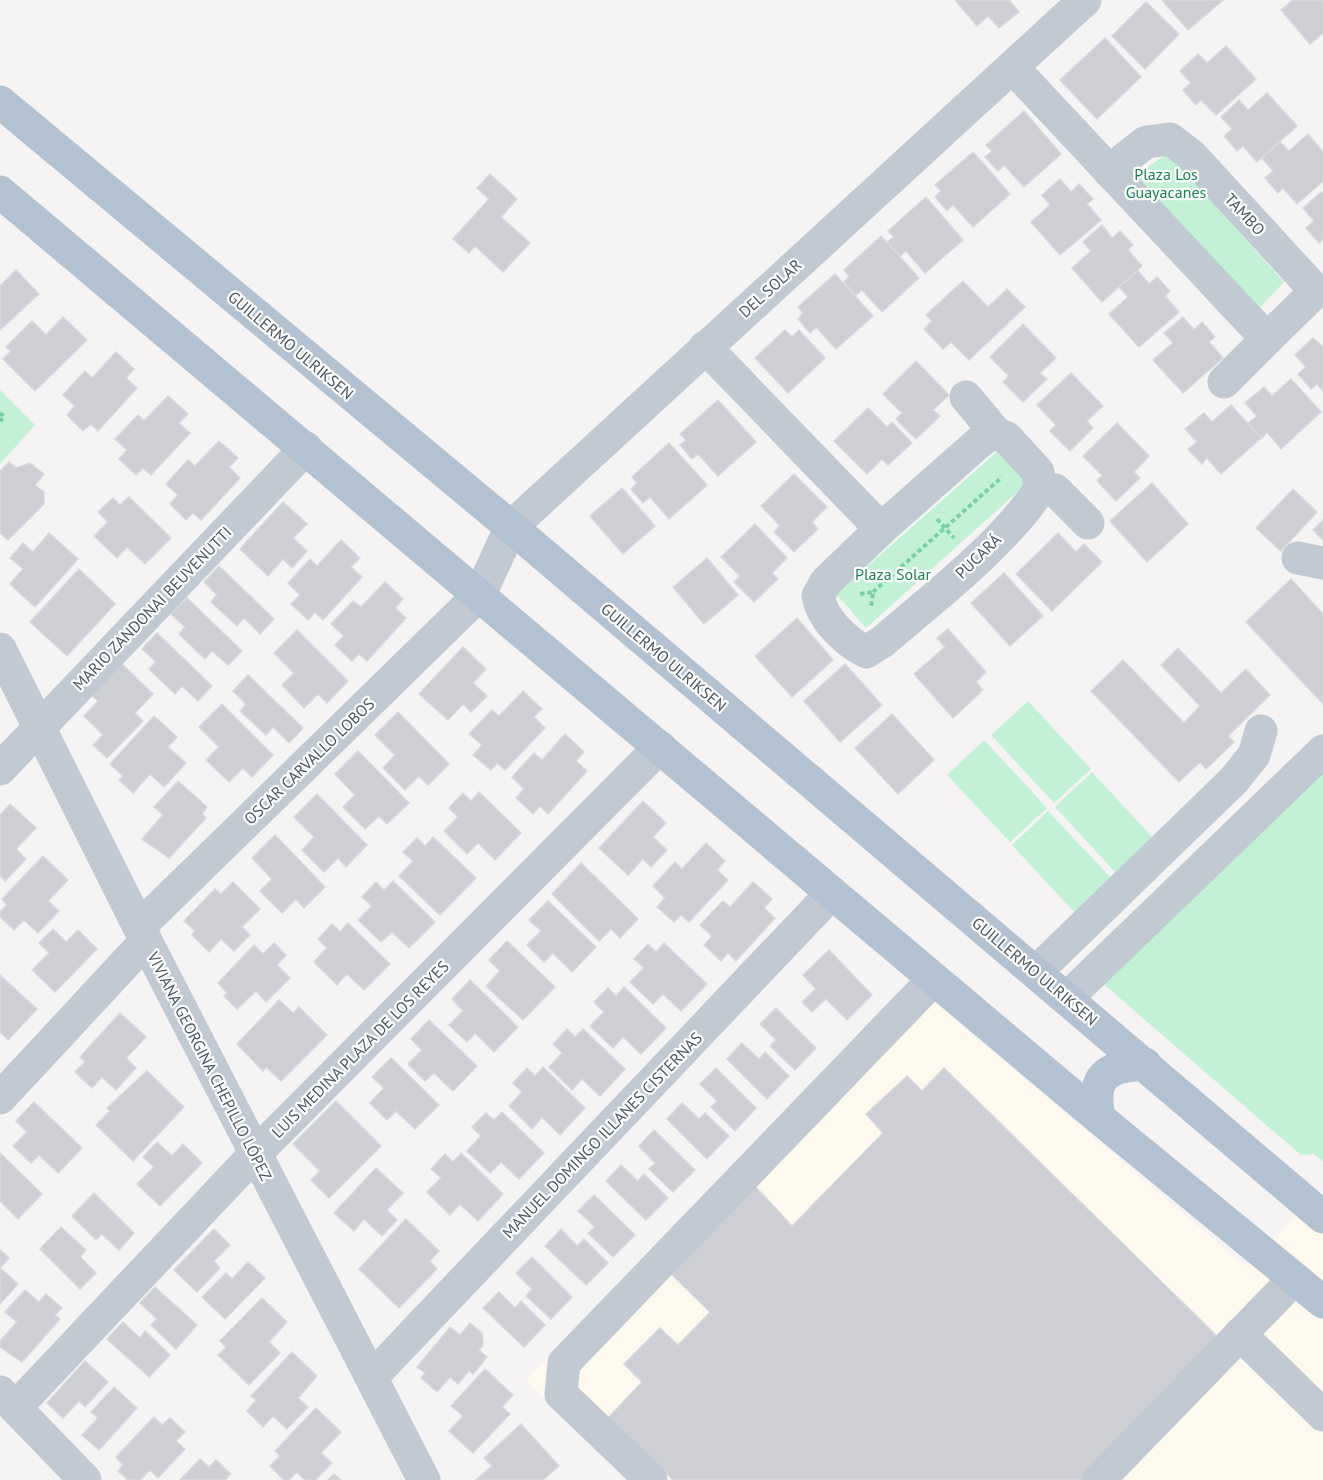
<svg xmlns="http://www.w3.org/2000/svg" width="1323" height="1480" viewBox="0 0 1323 1480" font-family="'PT Sans',sans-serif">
<rect width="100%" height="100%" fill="#f5f3f3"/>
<polygon fill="#fdf9ef" points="900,996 934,1002 1245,1266 1323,1191 1323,1480 627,1480 526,1380"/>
<g fill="#c3f1d5">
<polygon points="1168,153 1284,282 1255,313 1131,179"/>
<polygon points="0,390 35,425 0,464"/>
<polygon points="1007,443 1033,478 866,628 836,594"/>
<polygon points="1028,701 1091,769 1054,803 991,735"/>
<polygon points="984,740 1047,808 1010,842 947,775"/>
<polygon points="1323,767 1323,1161 1313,1154 1301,1155 1100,981"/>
<polygon points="1092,772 1155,840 1118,875 1055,807"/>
<polygon points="1048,811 1112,879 1075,913 1012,845"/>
</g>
<g fill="#cdcfd5" stroke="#d7d9de" stroke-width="1.5">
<polygon points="955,0 1009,0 1019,12 999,28 988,16 977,26"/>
<polygon points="1162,0 1223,0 1188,30"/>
<polygon points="1293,0 1323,0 1323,33 1310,44 1281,10"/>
<polygon points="1146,2 1179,34 1145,69 1112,36"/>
<polygon points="1105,38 1141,77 1097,119 1060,80"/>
<polygon points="1226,46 1256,79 1216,115 1201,100 1196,105 1183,90 1191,83 1180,71 1198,54 1207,63"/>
<polygon points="1267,93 1297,126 1257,162 1243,146 1237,151 1224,136 1232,129 1221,117 1239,100 1248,110"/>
<polygon points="1024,111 1061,154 1024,187 1004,165 998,171 985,157 992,151 986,145"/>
<polygon points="1308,134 1323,152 1323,181 1297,204 1283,188 1278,193 1265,178 1273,171 1262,158 1280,142 1289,151"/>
<polygon points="973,152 1010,194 973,227 953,205 947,211 935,197 941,191 935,185"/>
<polygon points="490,174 517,199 501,217 530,243 503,272 475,246 469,253 453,239 489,199 477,188"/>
<polygon points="1060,179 1071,192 1079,184 1093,199 1087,204 1101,220 1060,255 1031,222 1050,205 1042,195"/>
<polygon points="1321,192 1323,194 1323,239 1319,243 1306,228 1314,221 1303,208"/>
<polygon points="926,197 963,240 925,273 906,251 900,256 887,242 894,237 888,231"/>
<polygon points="1102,225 1112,238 1120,231 1133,245 1128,250 1142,266 1102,302 1072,268 1091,251 1083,242"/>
<polygon points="881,236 919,278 882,312 862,290 856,295 844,282 849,276 844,270"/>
<polygon points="16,270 39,294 0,330 0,286"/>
<polygon points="1138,271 1149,284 1157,277 1170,291 1165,296 1179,312 1139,347 1109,314 1128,297 1119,287"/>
<polygon points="835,274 873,316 836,349 816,327 810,333 798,319 803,313 798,307"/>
<polygon points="963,281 988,307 1007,289 1025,307 969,360 951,342 943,349 924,329 932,321 926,315"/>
<polygon points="63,317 87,340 35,391 3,359 11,351 6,347 32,321 46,335"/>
<polygon points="1183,317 1194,330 1202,322 1215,337 1209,342 1223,358 1183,393 1153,360 1173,343 1164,333"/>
<polygon points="1023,324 1056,358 1040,373 1047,379 1023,402 1003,382 1009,376 990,357"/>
<polygon points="785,330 792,337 799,330 825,358 788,393 755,358"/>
<polygon points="1313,338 1323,347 1323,391 1317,384 1311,389 1298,374 1306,367 1295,355"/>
<polygon points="116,352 134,369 126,378 137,388 98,431 91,424 83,431 67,415 75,406 63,395 85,371 92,378"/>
<polygon points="916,361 949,395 933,410 940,416 916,439 896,419 902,413 883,394"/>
<polygon points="1071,373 1103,406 1087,421 1093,428 1070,451 1050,431 1056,425 1037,405"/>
<polygon points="1291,379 1321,412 1281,449 1267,432 1262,438 1248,423 1257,416 1245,403 1264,387 1272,396"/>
<polygon points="168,396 188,414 179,423 190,433 151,475 143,468 136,475 119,459 127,450 115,439 138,415 144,421"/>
<polygon points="718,400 756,442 718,476 698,454 692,459 680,445 686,440 680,434"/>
<polygon points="1231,405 1261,438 1221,474 1207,458 1202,464 1188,449 1197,442 1185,429 1204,413 1212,422"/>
<polygon points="868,408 887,427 892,422 912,443 888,465 882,459 867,474 834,441"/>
<polygon points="1117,423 1149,456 1134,472 1140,478 1116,501 1097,481 1102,475 1083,456"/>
<polygon points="219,441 238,458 229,467 240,478 201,520 193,513 186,520 170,504 178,495 166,484 188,460 195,466"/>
<polygon points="669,443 707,485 669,519 650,497 643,503 631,489 637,483 632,477"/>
<polygon points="9,462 16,468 30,463 44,474 35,485 44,492 44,504 8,540 0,533 0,471"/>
<polygon points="794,474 827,507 812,522 818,529 794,552 774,532 780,526 761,506"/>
<polygon points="1152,483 1188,524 1147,562 1110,521"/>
<polygon points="622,488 655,526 623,554 590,516"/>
<polygon points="1293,489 1317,512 1281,551 1256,528"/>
<polygon points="129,497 171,538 145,564 127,547 117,558 94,536 108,522 98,512 113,498 120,505"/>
<polygon points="283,502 307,524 293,538 307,551 292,568 283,559 268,576 240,549"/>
<polygon points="1323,520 1323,540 1313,530"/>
<polygon points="755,524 787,558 772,573 778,579 754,602 734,582 740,576 721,557"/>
<polygon points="49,533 78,559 35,607 10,584 23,569 10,558 23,543 33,552"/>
<polygon points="1058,533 1076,552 1084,544 1102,562 1052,611 1016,574"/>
<polygon points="341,540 360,558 351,567 362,577 323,620 315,612 308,620 291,604 300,595 288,583 310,559 317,566"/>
<polygon points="707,558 738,595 704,624 673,587"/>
<polygon points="219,566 274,619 260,634 244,618 237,626 211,602 217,595 204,582"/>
<polygon points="79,569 115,604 67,656 30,622"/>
<polygon points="1004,573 1043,616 1010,646 971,603"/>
<polygon points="1291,579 1323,614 1323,704 1246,622"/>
<polygon points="385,582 403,599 395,608 406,618 367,661 359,654 352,661 335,645 344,636 331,624 353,601 361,607"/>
<polygon points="187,598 242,651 228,665 212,651 205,659 179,634 185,627 171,614"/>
<polygon points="797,618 833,660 792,697 755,656"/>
<polygon points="948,629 986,672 976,682 983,690 953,718 914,674 945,647 937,638"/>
<polygon points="297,630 348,681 327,703 318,694 304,708 282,685 294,673 274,653"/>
<polygon points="157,633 212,686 198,701 182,686 175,694 149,669 156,662 142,649"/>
<polygon points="463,647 486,669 473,683 487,696 471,712 463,704 448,720 419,694"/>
<polygon points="1178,648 1221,693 1246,669 1270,695 1228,736 1234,742 1206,769 1200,762 1179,782 1091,691 1123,660 1184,723 1200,706 1161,665"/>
<polygon points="120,662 153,694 135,713 143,721 107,758 93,745 103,735 84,716 98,701 90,694"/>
<polygon points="845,664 882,705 840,742 804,701"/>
<polygon points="248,675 303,728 289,743 273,727 266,735 240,711 246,704 233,691"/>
<polygon points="523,691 542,709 534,717 545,728 505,770 497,763 491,770 473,755 482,745 469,734 492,710 499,716"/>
<polygon points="222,704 273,755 252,777 243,768 229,782 206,760 219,747 199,727"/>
<polygon points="398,712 449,764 428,785 419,776 405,790 383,768 395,755 375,735"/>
<polygon points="892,714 934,760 898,794 855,748"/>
<polygon points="154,716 177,737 168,747 186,763 164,787 150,774 133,793 119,780 123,776 110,764"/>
<polygon points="565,734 584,752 576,761 587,771 548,814 540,806 533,814 516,798 524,789 512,777 534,753 542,760"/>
<polygon points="358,751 409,803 387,824 379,816 365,829 343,807 355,795 335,774"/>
<polygon points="178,781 207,807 202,814 206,818 169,858 142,839 163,815 154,807"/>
<polygon points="479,792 521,833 495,860 478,843 467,854 444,831 458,817 449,808 463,793 471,801"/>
<polygon points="317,794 367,845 346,867 338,858 324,872 302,850 314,837 294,817"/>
<polygon points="643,801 666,823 653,837 667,850 651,867 643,859 628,875 599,848"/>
<polygon points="10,804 36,828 16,849 26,859 5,881 0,875 0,815"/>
<polygon points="275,835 325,887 304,908 296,899 282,913 260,891 272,879 252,858"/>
<polygon points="433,837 476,878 440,915 399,876 413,861 403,852 417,838 425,846"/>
<polygon points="706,843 725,861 717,870 728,880 689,922 681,915 674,922 657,907 665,898 653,886 675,862 682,869"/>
<polygon points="43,856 68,880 48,901 59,911 38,933 24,920 14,930 0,917 0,912 7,905 2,899"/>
<polygon points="581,863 638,919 620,938 611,929 599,941 552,894"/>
<polygon points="393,881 435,922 409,948 392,932 381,942 358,920 372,906 362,897 376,882 384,890"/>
<polygon points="233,882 260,909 242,927 250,935 234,951 221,939 209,952 192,935 195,931 184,921 215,889 221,894"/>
<polygon points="753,882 772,899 764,908 775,918 736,961 728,953 721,961 704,945 712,936 700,925 723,901 730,907"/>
<polygon points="548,901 596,947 572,972 553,953 544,962 527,945 541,931 529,920"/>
<polygon points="348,923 390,964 364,990 347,974 337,985 314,962 327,948 318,939 332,924 340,932"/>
<polygon points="53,929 66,942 78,930 97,949 55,992 32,970 49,953 39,943"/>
<polygon points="507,941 555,987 523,1020 486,986 500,971 489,960"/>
<polygon points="274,943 286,955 277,965 290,978 266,1002 256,991 237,1009 224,996 227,993 218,983 254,945 263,954"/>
<polygon points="664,943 707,984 681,1011 663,994 653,1004 630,982 644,968 634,959 648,944 656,952"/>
<polygon points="829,950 872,995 847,1020 826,999 812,1012 802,1002 816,989 803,975"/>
<polygon points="0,975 37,1009 8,1040 0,1032"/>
<polygon points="470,980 518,1027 494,1052 475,1033 467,1042 449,1025 463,1011 452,999"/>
<polygon points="624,987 666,1028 641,1054 623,1037 613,1048 590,1026 604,1012 594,1002 608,988 616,996"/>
<polygon points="279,1000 293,1013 299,1007 327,1035 281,1081 266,1067 263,1071 237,1044"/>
<polygon points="776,1008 816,1048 795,1070 770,1046 776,1040 760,1024"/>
<polygon points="120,1013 146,1037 126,1058 136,1068 116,1090 102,1077 92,1088 75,1072 85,1062 80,1057"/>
<polygon points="429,1020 477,1066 453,1091 434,1073 425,1081 408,1064 422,1050 411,1039"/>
<polygon points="567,1029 575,1037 583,1029 625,1069 600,1096 582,1079 572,1090 549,1067 562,1053 553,1044"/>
<polygon points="742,1043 759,1059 765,1052 789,1076 767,1099 727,1059"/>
<polygon points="391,1058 439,1105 415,1129 396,1111 387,1120 370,1103 384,1088 372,1077"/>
<polygon points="543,1067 585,1108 560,1135 542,1117 532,1129 509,1106 522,1092 513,1083 527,1068 535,1076"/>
<polygon points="716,1068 756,1108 735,1131 711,1107 717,1101 700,1084"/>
<polygon points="944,1068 1222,1341 1089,1480 673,1480 608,1418 642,1382 624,1364 660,1328 678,1345 710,1312 668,1271 753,1184 792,1226 883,1133 866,1114 907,1076 922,1091"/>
<polygon points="147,1071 184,1107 133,1161 96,1125 110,1111 107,1108"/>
<polygon points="336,1101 381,1146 329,1198 311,1180 320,1171 293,1144"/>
<polygon points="34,1102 82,1148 58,1173 39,1155 31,1163 13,1146 27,1132 16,1121"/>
<polygon points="682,1103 699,1119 705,1113 729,1136 707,1159 667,1119"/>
<polygon points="502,1112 544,1153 519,1179 501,1162 490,1173 467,1151 481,1136 472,1127 486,1113 494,1120"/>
<polygon points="654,1130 695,1170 673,1192 649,1169 655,1163 639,1146"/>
<polygon points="157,1142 172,1156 183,1144 202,1163 160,1206 137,1184 154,1167 143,1157"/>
<polygon points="0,1153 42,1194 18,1219 0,1201"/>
<polygon points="461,1153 503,1194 478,1221 460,1204 450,1215 427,1192 441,1178 431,1169 445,1154 453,1162"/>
<polygon points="621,1165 638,1181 644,1174 668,1198 646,1220 606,1181"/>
<polygon points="376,1168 403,1193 387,1210 397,1220 382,1236 364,1219 354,1231 334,1213"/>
<polygon points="94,1193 134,1233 119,1250 102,1234 96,1240 72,1216"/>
<polygon points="594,1195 635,1235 613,1257 588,1233 595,1227 578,1211"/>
<polygon points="406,1219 439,1251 430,1261 437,1269 399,1308 359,1269"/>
<polygon points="61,1227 86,1250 80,1257 96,1273 80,1289 40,1249"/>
<polygon points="214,1229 230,1245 214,1261 220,1268 197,1292 174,1270"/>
<polygon points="561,1229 577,1246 584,1239 608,1263 586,1285 545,1246"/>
<polygon points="0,1250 9,1258 0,1268 18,1284 0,1304"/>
<polygon points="532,1257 572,1297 551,1319 526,1296 532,1289 516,1273"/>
<polygon points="248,1262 265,1278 225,1319 202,1297 226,1273 232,1279"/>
<polygon points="155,1287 197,1325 176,1349 151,1325 157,1319 140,1303"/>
<polygon points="25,1290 39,1302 46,1294 62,1308 55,1315 60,1319 22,1362 0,1347 0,1341 17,1322 5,1312"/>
<polygon points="499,1292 515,1308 521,1301 545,1325 524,1347 483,1308"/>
<polygon points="262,1298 287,1322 269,1342 280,1353 249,1385 218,1355 226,1347 220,1341"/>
<polygon points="123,1322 140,1338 145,1331 170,1355 149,1377 107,1339"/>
<polygon points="470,1323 482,1333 483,1345 479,1350 487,1357 473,1374 469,1371 458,1384 450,1377 437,1392 421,1378 425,1373 417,1367 450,1327 460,1335"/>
<polygon points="292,1352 317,1376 298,1398 308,1407 287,1429 273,1416 263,1427 247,1411 256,1400 251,1396"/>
<polygon points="85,1361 108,1382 85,1407 79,1401 63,1418 47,1403"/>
<polygon points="485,1369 513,1395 502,1407 510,1414 473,1453 449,1431 463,1416 451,1406"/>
<polygon points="114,1387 137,1408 99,1450 82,1435 98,1418 91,1412"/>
<polygon points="316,1408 341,1432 321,1453 332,1463 315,1480 305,1480 297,1472 289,1480 284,1480 270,1466 280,1456 275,1451"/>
<polygon points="154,1417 162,1425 170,1418 185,1432 176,1441 185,1449 158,1478 150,1470 140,1480 128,1480 118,1471 123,1465 116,1457"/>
<polygon points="521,1424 559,1466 543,1480 476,1480 492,1466 484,1458"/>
<polygon points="200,1459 209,1467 216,1460 231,1474 225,1480 180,1480"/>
<polygon points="334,1474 341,1480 328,1480"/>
</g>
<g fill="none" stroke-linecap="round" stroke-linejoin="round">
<g stroke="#7ad0a6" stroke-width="4" stroke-dasharray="4.5 3" stroke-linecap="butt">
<polyline points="0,413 4,417 0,421"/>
<polyline points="937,519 954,538"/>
<polyline points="873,592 1002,477"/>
<polyline points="860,594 873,592 871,608"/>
</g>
<g stroke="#c1cad2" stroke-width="33">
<polyline points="1013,68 1267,339 1316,291 1191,155 1170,139 1146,142 1109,171"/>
<polyline points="705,347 881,529"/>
<polyline points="1224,382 1267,339"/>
<path d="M966 397 996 433 1007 438 1038 472 1040 489C1004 544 932 599 882 642L866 652C845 641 822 619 818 596L826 582 881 529 984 438 996 433"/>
<polyline points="1040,489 1055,490 1088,523"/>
<polyline points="1298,558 1323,563"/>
<polyline points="0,649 146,941 424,1480"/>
<polyline points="0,769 306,448"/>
<polyline points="139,927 480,594 511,527 1085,0"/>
<polyline points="1036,972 1234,780 1254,755 1261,731"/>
<polyline points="1067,998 1323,751"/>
<polyline points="0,1098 146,941"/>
<polyline points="1240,1334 1323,1415"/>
<polyline points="372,1377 832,893"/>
<polyline points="0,1392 85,1480"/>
<polyline points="16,1407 256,1153 660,747"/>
<polyline points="651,1480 561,1394 564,1363 934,979"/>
<polyline points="1099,1480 1293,1280"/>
</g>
<g stroke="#b3c2d1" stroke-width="33">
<polyline points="0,102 511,527 1323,1217"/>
<polyline points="0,192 1099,1118 1323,1302"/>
<path d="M1099 1118C1091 1077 1105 1066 1145 1064"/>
</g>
</g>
<g text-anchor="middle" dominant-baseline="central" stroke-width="4.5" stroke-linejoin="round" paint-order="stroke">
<g font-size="16" fill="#17864f" stroke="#fff">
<text x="1166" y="174">Plaza Los<tspan x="1166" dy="18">Guayacanes</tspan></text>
<text x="893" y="574">Plaza Solar</text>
</g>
<g font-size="16" fill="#4a5661" stroke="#fff">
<text transform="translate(1245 214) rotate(47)">TAMBO</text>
<text transform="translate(770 288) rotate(-42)">DEL SOLAR</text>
<text transform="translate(291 345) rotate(40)">GUILLERMO ULRIKSEN</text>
<text transform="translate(978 556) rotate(-44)">PUCARÁ</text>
<text transform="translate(152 608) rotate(-46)">MARIO ZANDONAI BEUVENUTTI</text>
<text transform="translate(664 657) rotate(40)">GUILLERMO ULRIKSEN</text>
<text transform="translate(309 761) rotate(-44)">OSCAR CARVALLO LOBOS</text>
<text transform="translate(1035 971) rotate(40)">GUILLERMO ULRIKSEN</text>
<text transform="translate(360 1049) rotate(-45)">LUIS MEDINA PLAZA DE LOS REYES</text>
<text transform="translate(210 1066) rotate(63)">VIVIANA GEORGINA CHEPILLO LÓPEZ</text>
<text transform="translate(602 1135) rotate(-46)">MANUEL DOMINGO ILLANES CISTERNAS</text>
</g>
</g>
</svg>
